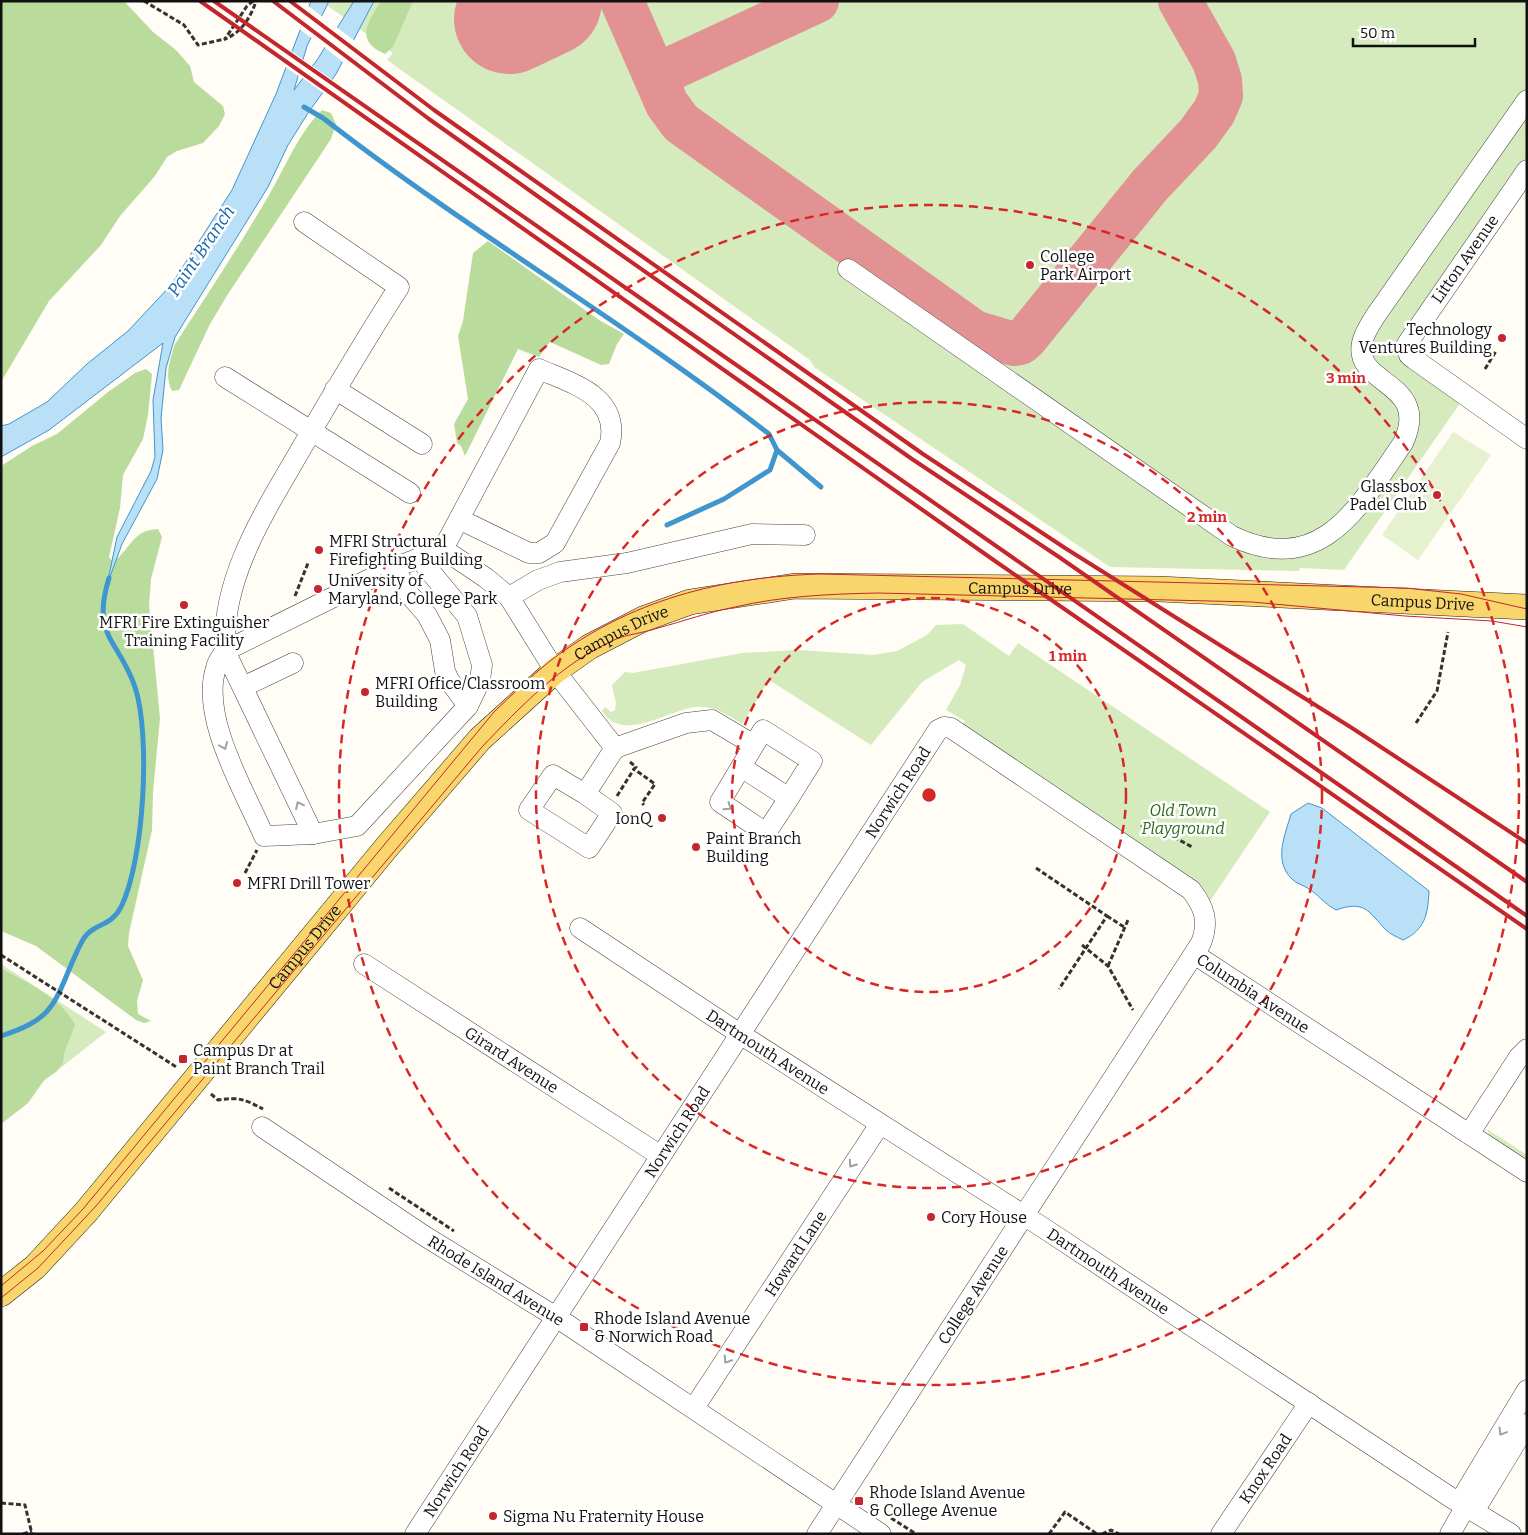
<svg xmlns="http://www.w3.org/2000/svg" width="1528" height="1535" viewBox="0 0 1528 1535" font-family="Bitter,serif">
<rect width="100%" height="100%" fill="#fffdf5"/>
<g fill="#d5ebbd">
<polygon points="321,1 1527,1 1527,175 1408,347 1470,389 1344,570 1300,568 1299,571 1110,567 814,367 810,360 387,60 393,53"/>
<path d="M963 624 1009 656 1018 643 1270 812 1204 910 958 732 965 721 946 710 960 685 966 665 959 660 922 682 871 745 769 680 742 724C728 715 713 705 696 707 667 710 623 744 602 711L605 707 611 712 615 710 616 703 612 685 625 672 633 673 742 653 800 650 873 655 897 651 927 635 936 625Z"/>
<polygon points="1,964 106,1032 1,1115"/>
<polygon points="1487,1129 1527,1155 1527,1163 1491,1138"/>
</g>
<g fill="#b9dc9c">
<polygon points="1,1 124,1 153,32 176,50 190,66 194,82 223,106 225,114 219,126 203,143 177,151 167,157 155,176 120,216 101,245 49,301 1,382"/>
<path d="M381 1H413L393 47 385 54C355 41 367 23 381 1Z"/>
<path d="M322 110 331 113 336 124 331 139 228 294 210 324 179 390 172 391C164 375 170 360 175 344 207 295 240 245 269 195 286 166 298 134 322 110Z"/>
<polygon points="488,241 599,320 624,334 617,344 609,364 601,365 550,342 539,357 518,349 465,456 461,446 457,443 454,424 468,399 458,336 463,321 473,253"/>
<path d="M146 369 152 374 148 415 143 439 123 475 120 508 109 557 113 562C131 549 132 530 158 529L162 537 151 579 149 605 160 718 153 792 152 830 129 933 128 946 143 980 137 1001 138 1014 151 1021 144 1023 136 1020 36 946 1 931V466L32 446 57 434 108 392 135 373Z"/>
<path d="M1 968C27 983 62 998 75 1025L64 1053 63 1063 56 1072 45 1079 28 1103 1 1124Z"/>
</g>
<polygon fill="#e6f2cf" points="1453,432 1491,455 1418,560 1382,535"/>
<g fill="#b9e0f7" stroke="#3f96cf">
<polygon points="311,1 329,1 307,46 294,90 317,60 354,1 374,1 336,74 308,113 288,145 268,187 175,337 166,368 161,418 163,450 157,479 122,544 107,585 117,537 151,471 155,457 153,400 163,343 49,430 1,457 1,426 9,424 47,402 87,364 128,331 171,285 232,190 276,94"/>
<path d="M1308 803 1322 808 1429 891C1428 914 1425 930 1403 940 1397 937 1390 934 1386 930 1368 911 1365 900 1336 910 1322 902 1320 896 1309 889 1304 885 1296 884 1292 879 1273 861 1285 835 1291 814Z"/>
</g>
<g fill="#fffdf5">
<polygon points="307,5 324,18 313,39 298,28"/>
<polygon points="335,26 355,41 344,63 323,46"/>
<polygon points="290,50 305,61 300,77 284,66"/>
<polygon points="311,65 334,81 325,94 301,77"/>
</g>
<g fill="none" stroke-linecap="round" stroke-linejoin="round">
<g stroke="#3f96cf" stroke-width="5">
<path d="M304 107 323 118C467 230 625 322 769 434L777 450 770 470 724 499 667 525"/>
<polyline points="777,450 821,487"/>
<path d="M1 1036C49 1020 53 1009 71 965 75 956 79 946 84 938 94 923 111 927 121 907 144 861 151 735 135 687 118 638 91 637 109 578"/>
</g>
<g stroke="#e29292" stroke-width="44">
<polyline points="622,1 667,104 681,123 974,332 1014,344 1020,343 1026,338 1150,185 1198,134 1214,112 1221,96 1220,80 1214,61 1180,1"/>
<polyline points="650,63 660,70 670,69 817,1"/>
</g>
<polyline stroke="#e29292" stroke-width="110" points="509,19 547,1"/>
<g stroke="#444" stroke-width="21">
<g id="minor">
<polyline points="1527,170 1407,344 1409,355 1414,359 1527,439"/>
<path d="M304 222 399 287C365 340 333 394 301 449 266 510 221 577 225 651L313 834 264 836C244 790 200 717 216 668 217 662 222 656 225 651L388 570 443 549 486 578 509 597"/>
<path d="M848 269 1232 536C1322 579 1359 506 1403 443 1432 381 1353 386 1362 343 1364 333 1371 323 1376 315L1527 100"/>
<polyline points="225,377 410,493"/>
<polyline points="335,389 422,444"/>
<path d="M443 549 539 369C573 384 620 396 610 443L555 543 539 553H529L459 519"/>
<polyline points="394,567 409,594 427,615 440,640 445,671 449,680 468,706"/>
<polyline points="243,687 293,663"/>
<polyline points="754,745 763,730 812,761 789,798 741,767 754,745 712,720 686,723 615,748 555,671 509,597 538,580 560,572 627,563 752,534 805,535"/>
<polyline points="741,767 720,802 766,833 789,798"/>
<polyline points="585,794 612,813 589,848 529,810 553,775 585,794 615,748"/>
<polyline points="313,834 357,826 468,706 480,681 482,665 467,616 419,558"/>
<path id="s1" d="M580 928 740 1034 1039 1225 1450 1497 1511 1534"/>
<path id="s2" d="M1194 954 1527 1172"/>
<path id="s3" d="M364 964 661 1156"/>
<path id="s4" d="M262 1127 423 1235 556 1317 881 1534"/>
<polyline points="1469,1134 1519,1057 1527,1049"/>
<path id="s5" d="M694 1408 880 1124"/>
<polyline points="1466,1506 1479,1503 1527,1424"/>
<path id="s6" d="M415 1534 938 730 944 727 951 728 1191 890C1205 908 1209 922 1201 943L817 1534"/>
<path id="s7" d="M1221 1534 1309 1403"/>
<polyline points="1450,1534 1466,1506 1465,1493 1527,1390"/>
</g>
</g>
<g stroke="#222" stroke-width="26">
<g id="major">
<path id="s8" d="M1 1294 35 1267 86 1212 386 848 480 739 555 671 589 647 643 619 690 602 795 586 1159 589 1527 607"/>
</g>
</g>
<g stroke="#333" stroke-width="3" stroke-dasharray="5 2.5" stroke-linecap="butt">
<polyline points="144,1 184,25 198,45 225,39"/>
<path d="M253 1 247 6 225 39C241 33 251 17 256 1"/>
<polyline points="1485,369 1496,351"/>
<polyline points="295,596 308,563"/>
<polyline points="1416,723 1437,691 1448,632"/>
<polyline points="630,762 636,767 634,769 655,784 642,803 644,805"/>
<polyline points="617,796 634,769"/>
<polyline points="1141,827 1149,823 1192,847"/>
<polyline points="1036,868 1107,916 1059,989"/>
<polyline points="245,873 257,850"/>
<polyline points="1107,916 1124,927"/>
<polyline points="1082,945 1108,966 1133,1010"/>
<polyline points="1,955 178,1068"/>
<polyline points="1108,966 1128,920"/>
<path d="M211 1094 218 1100C240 1097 244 1099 263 1109"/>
<polyline points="389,1188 454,1231"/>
<polyline points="1,1503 25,1505 32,1534"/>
<polyline points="891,1518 916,1534"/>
<polyline points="23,1534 32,1531"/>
<polyline points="1049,1534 1065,1512 1097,1534"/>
<polyline points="1102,1534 1111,1530 1119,1534"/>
</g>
<use href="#minor" stroke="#fff" stroke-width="20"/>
<use href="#major" stroke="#f9d66b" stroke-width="25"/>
<g stroke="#c4262e" stroke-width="1">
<path d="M1 1286 43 1251 83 1209 494 712C512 695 530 677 550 661 630 600 721 577 820 574L1406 588 1461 594 1527 609"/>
<path d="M1 1298 38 1268 96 1206 482 747C520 707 562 663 614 640 627 634 644 633 658 628 684 621 709 612 735 607 782 596 830 594 878 593L1252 602 1405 616 1492 621 1527 627"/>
</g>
<g stroke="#c4262e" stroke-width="4">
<polyline points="200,1 995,561 1527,929"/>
<polyline points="214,1 1527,916"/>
<polyline points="273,1 429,119 543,200 912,459 1059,557 1527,882"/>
<polyline points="290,1 434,110 923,454 1065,548 1352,728 1527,843"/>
</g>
</g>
<defs><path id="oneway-chevron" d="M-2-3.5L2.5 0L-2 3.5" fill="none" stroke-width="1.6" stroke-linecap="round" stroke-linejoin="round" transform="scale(1.25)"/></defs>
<g stroke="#a0a0a0">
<use href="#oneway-chevron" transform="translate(224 746) rotate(67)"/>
<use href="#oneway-chevron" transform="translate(299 805) rotate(-116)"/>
<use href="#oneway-chevron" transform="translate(728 807) rotate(35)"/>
<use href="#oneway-chevron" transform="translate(852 1164) rotate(125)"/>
<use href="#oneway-chevron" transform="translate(727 1360) rotate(123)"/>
<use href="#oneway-chevron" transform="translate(1502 1432) rotate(121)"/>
</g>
<g fill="none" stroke="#d62828" stroke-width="2.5" stroke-dasharray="9 6">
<circle cx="929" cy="795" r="197"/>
<circle cx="929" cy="795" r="393"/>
<circle cx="929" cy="795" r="590"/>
</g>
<g fill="#c4262e" stroke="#fff" stroke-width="2">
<circle cx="1030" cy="265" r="5"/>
<circle cx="1502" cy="338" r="5"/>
<circle cx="1437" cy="495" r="5"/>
<circle cx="319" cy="550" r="5"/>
<circle cx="318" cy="589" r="5"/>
<circle cx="184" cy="605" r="5"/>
<circle cx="365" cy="692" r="5"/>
<circle cx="662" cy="818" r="5"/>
<circle cx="696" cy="847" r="5"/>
<circle cx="237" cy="883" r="5"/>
<rect x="178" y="1054" width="10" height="10" rx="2.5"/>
<circle cx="931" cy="1217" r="5"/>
<rect x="579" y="1322" width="10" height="10" rx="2.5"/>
<rect x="854" y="1496" width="10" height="10" rx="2.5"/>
<circle cx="493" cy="1516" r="5"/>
</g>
<g text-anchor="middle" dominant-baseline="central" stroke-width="5" stroke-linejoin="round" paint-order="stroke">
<g font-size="16" fill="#111" stroke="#fff" text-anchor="start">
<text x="1040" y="256">College<tspan x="1040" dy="18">Park Airport</tspan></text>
<text x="1492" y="329" text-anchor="end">Technology<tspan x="1492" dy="18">Ventures Building</tspan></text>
<text x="1427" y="486" text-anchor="end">Glassbox<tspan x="1427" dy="18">Padel Club</tspan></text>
<text x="329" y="541">MFRI Structural<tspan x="329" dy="18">Firefighting Building</tspan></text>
<text x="328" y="580">University of<tspan x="328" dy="18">Maryland, College Park</tspan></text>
<text x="184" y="622" text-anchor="middle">MFRI Fire Extinguisher<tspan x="184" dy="18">Training Facility</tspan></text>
<text x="375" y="683">MFRI Office/Classroom<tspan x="375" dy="18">Building</tspan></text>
<text x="652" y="818" text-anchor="end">IonQ</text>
<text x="706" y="838">Paint Branch<tspan x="706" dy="18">Building</tspan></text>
<text x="247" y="883">MFRI Drill Tower</text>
<text x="193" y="1050">Campus Dr at<tspan x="193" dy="18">Paint Branch Trail</tspan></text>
<text x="941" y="1217">Cory House</text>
<text x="594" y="1318">Rhode Island Avenue<tspan x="594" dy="18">&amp; Norwich Road</tspan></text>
<text x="869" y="1492">Rhode Island Avenue<tspan x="869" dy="18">&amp; College Avenue</tspan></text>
<text x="503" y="1516">Sigma Nu Fraternity House</text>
</g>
<g font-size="16" fill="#111" stroke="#fff">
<text transform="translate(1465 259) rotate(-55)">Litton Avenue</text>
<text stroke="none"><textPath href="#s8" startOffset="1319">Campus Drive</textPath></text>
<text stroke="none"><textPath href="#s8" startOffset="1722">Campus Drive</textPath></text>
<text stroke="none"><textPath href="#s8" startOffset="912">Campus Drive</textPath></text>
<text stroke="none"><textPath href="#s6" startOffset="885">Norwich Road</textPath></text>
<text stroke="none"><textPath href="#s8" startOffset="462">Campus Drive</textPath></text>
<text stroke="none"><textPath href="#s2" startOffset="71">Columbia Avenue</textPath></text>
<text stroke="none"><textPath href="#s1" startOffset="225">Dartmouth Avenue</textPath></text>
<text stroke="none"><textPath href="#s3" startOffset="176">Girard Avenue</textPath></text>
<text stroke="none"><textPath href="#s6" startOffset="480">Norwich Road</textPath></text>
<text stroke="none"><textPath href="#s5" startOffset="185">Howard Lane</textPath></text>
<text stroke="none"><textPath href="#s1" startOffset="630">Dartmouth Avenue</textPath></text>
<text stroke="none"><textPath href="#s4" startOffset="280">Rhode Island Avenue</textPath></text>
<text transform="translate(973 1295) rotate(-57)">College Avenue</text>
<text stroke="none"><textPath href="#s7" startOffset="79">Knox Road</textPath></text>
<text stroke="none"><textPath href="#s6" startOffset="75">Norwich Road</textPath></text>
</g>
<g font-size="16" font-style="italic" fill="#2f6b1f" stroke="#fff">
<text x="1183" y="810">Old Town<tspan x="1183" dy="18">Playground</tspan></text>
</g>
<g font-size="18" font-style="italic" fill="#1768a6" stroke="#fff">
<text transform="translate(201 251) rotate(-56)">Paint Branch</text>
</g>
</g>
<circle cx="929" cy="795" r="8" fill="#d62828" stroke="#fff" stroke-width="2.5"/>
<g font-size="15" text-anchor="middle" font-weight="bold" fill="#d62828" stroke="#fff" stroke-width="5" stroke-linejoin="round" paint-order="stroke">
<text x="1346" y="383">3 min</text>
<text x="1207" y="522">2 min</text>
<text x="1068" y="661">1 min</text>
</g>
<rect width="1528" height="1535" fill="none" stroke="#111111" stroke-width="5"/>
<path d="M1353 38v8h122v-8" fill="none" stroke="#111111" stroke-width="2.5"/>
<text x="1360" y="38" font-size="15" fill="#111111" stroke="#ffffff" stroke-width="4" paint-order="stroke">50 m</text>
</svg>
